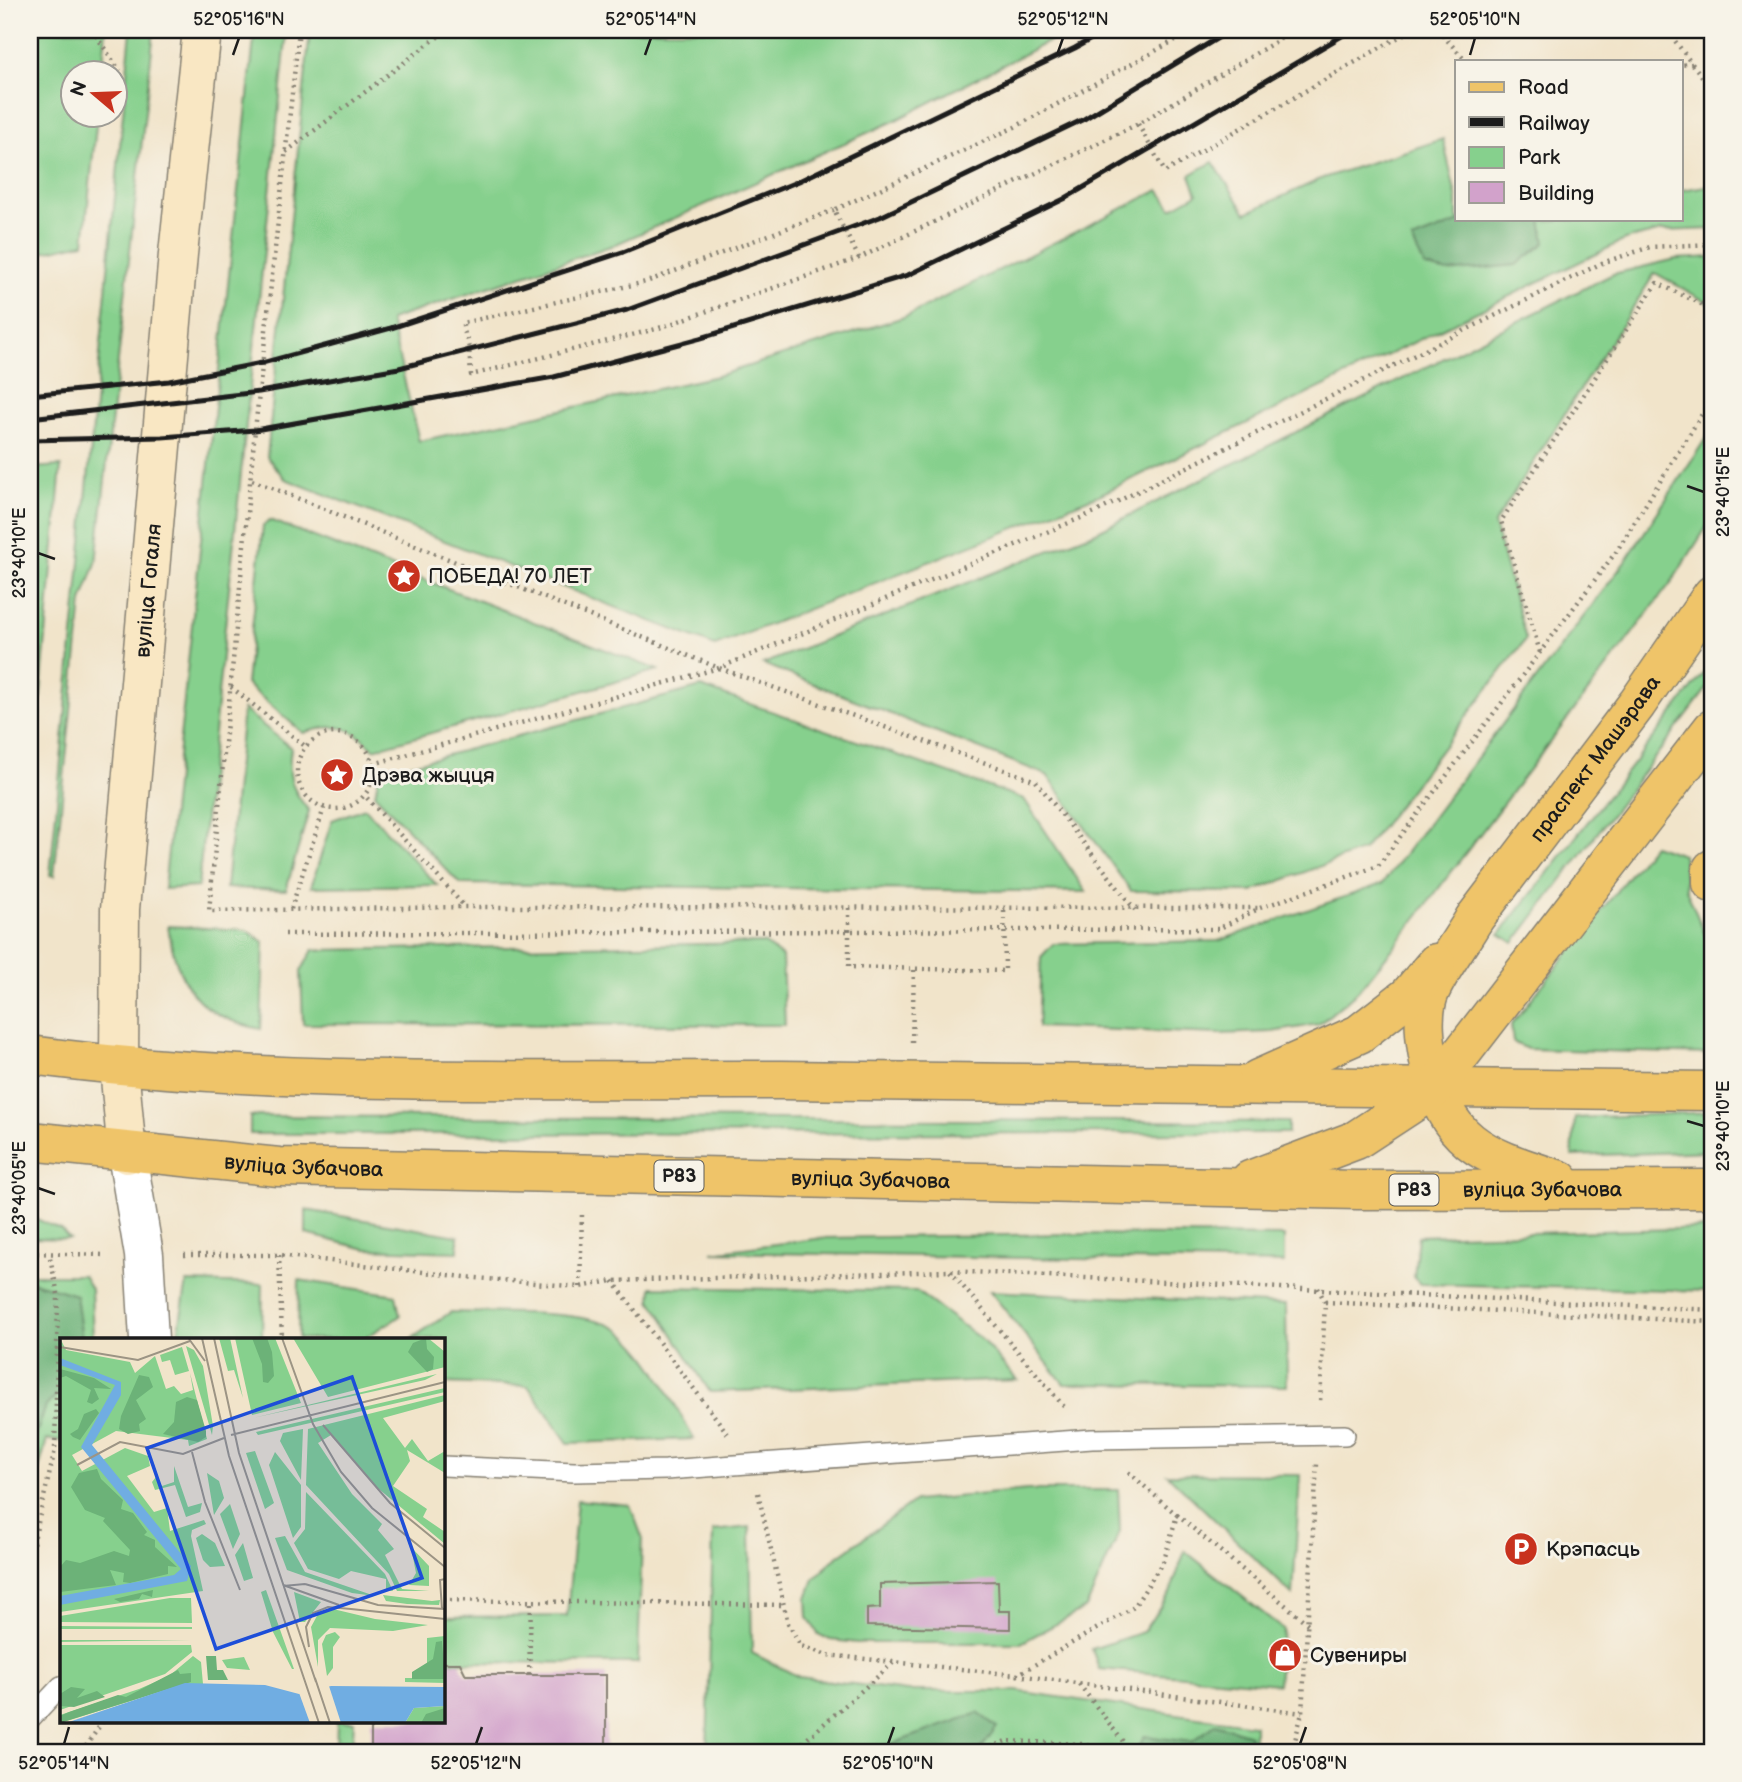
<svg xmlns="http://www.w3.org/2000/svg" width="1742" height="1782" viewBox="0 0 1742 1782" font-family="'Balsamiq Sans',sans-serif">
<rect width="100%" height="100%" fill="#f7f3e8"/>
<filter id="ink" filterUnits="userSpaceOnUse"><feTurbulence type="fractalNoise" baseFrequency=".0143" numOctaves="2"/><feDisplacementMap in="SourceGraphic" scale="14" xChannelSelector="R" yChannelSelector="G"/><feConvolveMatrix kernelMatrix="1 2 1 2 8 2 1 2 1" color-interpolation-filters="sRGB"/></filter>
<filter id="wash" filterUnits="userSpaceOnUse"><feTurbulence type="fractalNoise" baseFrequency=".00686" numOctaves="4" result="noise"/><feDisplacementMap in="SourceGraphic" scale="28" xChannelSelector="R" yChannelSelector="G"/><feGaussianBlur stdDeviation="1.57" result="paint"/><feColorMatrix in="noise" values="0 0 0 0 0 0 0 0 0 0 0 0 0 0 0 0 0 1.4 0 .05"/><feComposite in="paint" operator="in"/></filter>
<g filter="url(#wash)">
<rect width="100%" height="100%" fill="#f1e4ca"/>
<g fill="#86d08d" stroke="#517654" stroke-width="2">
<polygon points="30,30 106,30 102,73 74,74 74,116 97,116 84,243 30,255"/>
<polygon points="131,30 154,30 96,563 82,602 54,876 50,875"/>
<polygon points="255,30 287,30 198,887 164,889"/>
<polygon points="310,30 1071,30 892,122 614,245 390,320 419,441 717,376 907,316 1159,190 1172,208 1197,194 1190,175 1213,162 1246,213 1323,178 1443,139 1457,200 1457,219 1462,221 1681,219 1681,190 1712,185 1712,229 1662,231 1625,240 1101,494 715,646 285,479 267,457"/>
<polygon points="1712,257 1712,305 1655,273 1494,524 1526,639 1364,850 1251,892 1131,891 1047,775 763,664 1096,532 1613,274 1676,259"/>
<polygon points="1712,429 1712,519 1673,580 1395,946 1358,991 1319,1024 1272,1032 1219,1034 1038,1027 1041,957 1053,944 1218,941 1382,884 1627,559"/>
<polygon points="61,466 30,817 30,468"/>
<path d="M270 520 658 670 374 749C349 724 336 723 303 733L246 684 263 526Z"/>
<polygon points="1712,663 1712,682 1514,943 1500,934"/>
<polygon points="701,687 1024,799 1086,892 460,884 375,795 379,773"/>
<path d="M243 709 291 748C287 776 291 789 309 811L286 890 226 888Z"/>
<polygon points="365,808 437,885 311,887 332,820"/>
<polygon points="1653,845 1683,855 1686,889 1712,951 1712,1054 1527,1049 1513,1042 1511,1025"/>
<path d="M168 926 246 930 264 942 261 1029C199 1017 177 986 168 926Z"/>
<polygon points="764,943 782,957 785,1025 303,1024 301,971 313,950"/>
<polygon points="1712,1112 1712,1151 1572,1156 1575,1118"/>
<polygon points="250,1116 1288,1122 1288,1133 250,1134"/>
<polygon points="306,1210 458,1236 458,1252 366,1249 306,1234"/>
<polygon points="30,1216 61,1230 70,1239 30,1238"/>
<polygon points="1712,1228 1712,1291 1420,1284 1414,1278 1418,1236"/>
<polygon points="1067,1234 1284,1236 1284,1263 712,1252 823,1238"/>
<polygon points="30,1275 83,1275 91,1289 93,1339 61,1339 61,1441 47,1440 30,1500"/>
<polygon points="299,1280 396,1295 400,1316 363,1339 298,1339"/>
<polygon points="187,1282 263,1284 262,1339 177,1339"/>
<polygon points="652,1287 916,1291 982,1340 1017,1380 710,1392 651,1300"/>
<polygon points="990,1291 1286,1305 1287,1386 1064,1384"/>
<path d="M451 1312C492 1314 591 1308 622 1332 655 1358 673 1404 694 1439L568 1443 528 1386 443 1383V1339H411Z"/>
<polygon points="1167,1474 1300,1475 1293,1595"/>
<polygon points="1027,1490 1118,1490 1120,1531 1086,1608 1021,1643 858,1643 830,1640 818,1634 808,1617 807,1598 814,1579 832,1561 915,1501"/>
<polygon points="577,1500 630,1505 642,1537 638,1663 443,1662 443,1617 567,1616"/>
<polygon points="750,1527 752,1653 799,1677 907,1691 1016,1691 1254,1725 1254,1752 707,1752 713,1531"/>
<polygon points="1185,1551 1283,1629 1278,1684 1099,1669 1092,1649 1143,1632 1170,1593"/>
<polygon points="337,1721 354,1721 352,1752 336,1752"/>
</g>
<g fill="#6cb278" stroke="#44674a" stroke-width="2">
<polygon points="1477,219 1541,219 1545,243 1516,265 1448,272 1425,267 1412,240 1462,221"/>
<polygon points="30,1281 76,1295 82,1339 61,1339 61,1391 46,1406 30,1453"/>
<polygon points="978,1713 997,1727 979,1752 869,1752"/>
<polygon points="1215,1724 1250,1735 1248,1752 1146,1752 1139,1748 1144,1736 1192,1742"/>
</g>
<g id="blocks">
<g fill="#d2a2cb">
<polygon points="998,1581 999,1611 1010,1611 1010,1629 867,1626 867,1609 880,1608 880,1584"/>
<polygon points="443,1663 460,1663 466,1675 606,1675 606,1752 371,1752 371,1721 443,1721"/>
</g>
</g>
</g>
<g filter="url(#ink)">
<use href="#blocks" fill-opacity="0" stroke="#868073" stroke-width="2"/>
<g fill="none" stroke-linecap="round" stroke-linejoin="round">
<g stroke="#868073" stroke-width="22">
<g id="lane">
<polyline points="443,1466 574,1472 666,1470 1092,1439 1345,1435"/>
<polyline points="30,1719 61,1686"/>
</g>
</g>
<g stroke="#868073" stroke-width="41">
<polyline id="street" points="127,1154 144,1255 149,1339"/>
</g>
<g stroke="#868073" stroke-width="41">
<g id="secondary">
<path id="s1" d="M127 1154 119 1067 120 909 178 254 202 30"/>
</g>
</g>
<g stroke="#868073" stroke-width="41">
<g id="primary">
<path id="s2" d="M1474 919 1637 704 1712 595"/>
</g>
</g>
<g stroke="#868073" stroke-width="41">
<g id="highway">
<polyline points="1712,869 1712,883"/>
<path d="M1474 919C1462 940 1435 976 1428 997 1422 1018 1425 1040 1429 1061 1445 1146 1486 1156 1560 1180"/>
<path d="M30 1055C279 1088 531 1079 782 1080 1092 1082 1402 1089 1712 1091"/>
<polyline points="1258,1079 1359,1034 1408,996 1436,963"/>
<path id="s3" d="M30 1141 279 1167 1358 1190 1712 1189"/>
<polyline points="1250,1180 1356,1140 1434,1089 1712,729"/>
</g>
</g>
<g stroke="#868073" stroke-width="4.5" stroke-dasharray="2 5" stroke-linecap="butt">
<polyline points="92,30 120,71"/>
<polyline points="299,30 255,430 209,911 465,907 1260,908"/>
<polyline points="1438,30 1466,61"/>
<polyline points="1667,30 1692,64 1681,65"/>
<polyline points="1692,64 1712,88"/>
<polyline points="1138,124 1165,172 1411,30"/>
<polyline points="286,152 447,30"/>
<polyline points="834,210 646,282 462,323 469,348 471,375 656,329 859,258 1138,124 1295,30"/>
<polyline points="859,258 834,210 1015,127 1194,30"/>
<polyline points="252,480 719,668 1036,781 1135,910"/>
<polyline points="1540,652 1501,521 1657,283 1712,309"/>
<polyline points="231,687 306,747"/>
<circle cx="335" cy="771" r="38"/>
<polyline points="373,764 719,668 1100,510 1602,263 1650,247 1712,244"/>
<polyline points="367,798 465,907"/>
<polyline points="30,892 34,893"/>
<polyline points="849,908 849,967 1005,971 1004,909"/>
<polyline points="291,909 324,808"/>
<polyline points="285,934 1218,929 1260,908 1378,866 1616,552 1712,398"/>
<polyline points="912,1042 914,970"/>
<polyline points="30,1253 105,1255"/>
<polyline points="184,1255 279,1255 465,1277 580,1287 612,1281 950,1271 1712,1310"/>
<polyline points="279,1255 282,1339"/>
<polyline points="950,1271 1066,1409"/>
<polyline points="613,1281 728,1434"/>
<polyline points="580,1287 582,1214"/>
<polyline points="1318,1288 1325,1302 1320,1403"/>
<polyline points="1325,1302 1712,1322"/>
<polyline points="758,1493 788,1623 801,1646 827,1655 1017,1675 1134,1607 1164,1560 1177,1515 1126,1470"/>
<polyline points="1177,1515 1308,1624"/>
<polyline points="30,1557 55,1450 58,1294 49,1253"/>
<polyline points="443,1600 784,1605"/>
<polyline points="529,1675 531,1602"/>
<polyline points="1017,1675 1302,1713"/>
<polyline points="1079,1684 1131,1752"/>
<polyline points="82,1752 103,1721"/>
<polyline points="792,1752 893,1663"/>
<polyline points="977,1752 1006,1741 1082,1744 1113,1752"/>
<polyline points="1292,1752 1302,1713 1317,1464"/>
</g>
<use href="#lane" stroke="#fff" stroke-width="19"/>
<use href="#street" stroke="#fff" stroke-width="38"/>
<use href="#secondary" stroke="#f9e7c3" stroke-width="38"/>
<use href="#primary" stroke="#efc469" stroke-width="38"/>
<use href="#highway" stroke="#efc469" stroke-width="38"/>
<g stroke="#1c1c1c" stroke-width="5">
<polyline points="30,395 169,381 262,363 391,328 623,252 799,181 1075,48 1107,30"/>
<polyline points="30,418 259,392 399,368 627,310 880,217 1084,119 1231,30"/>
<polyline points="30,440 162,437 255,430 554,377 701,338 908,275 1064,199 1352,30"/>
</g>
</g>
</g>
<path fill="none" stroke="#1c1c1c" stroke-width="2.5" d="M233 55 239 38M645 55 651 38M1057 55 1063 38M1470 55 1475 38M1687 486 1704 492M38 553 55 559M1687 1121 1704 1126M38 1188 55 1194M64 1744 69 1727M476 1744 482 1727M888 1744 894 1727M1300 1744 1306 1727"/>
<defs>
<g id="sight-disc" transform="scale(1.75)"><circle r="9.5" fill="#c8321e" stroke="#f7f3e8"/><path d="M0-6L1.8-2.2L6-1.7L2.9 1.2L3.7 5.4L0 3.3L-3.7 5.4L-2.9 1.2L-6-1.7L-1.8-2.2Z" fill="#fff"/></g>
<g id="parking-disc" transform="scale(1.75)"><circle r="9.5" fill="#c8321e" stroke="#f7f3e8"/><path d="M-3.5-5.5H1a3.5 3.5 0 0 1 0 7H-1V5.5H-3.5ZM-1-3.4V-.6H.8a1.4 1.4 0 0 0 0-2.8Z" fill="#fff"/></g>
<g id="shop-disc" transform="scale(1.75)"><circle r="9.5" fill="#c8321e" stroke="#f7f3e8"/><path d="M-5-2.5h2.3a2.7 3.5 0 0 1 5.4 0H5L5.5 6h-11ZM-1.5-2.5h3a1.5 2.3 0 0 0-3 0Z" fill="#fff"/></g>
</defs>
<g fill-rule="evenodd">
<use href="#sight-disc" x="404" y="576"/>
<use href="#sight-disc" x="337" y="775"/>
<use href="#parking-disc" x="1521" y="1549"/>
<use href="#shop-disc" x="1285" y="1655"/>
</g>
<g text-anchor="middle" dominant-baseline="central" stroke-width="6" stroke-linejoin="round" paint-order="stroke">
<g fill="#f7f3e8" stroke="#5e5c59" stroke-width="2">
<rect x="654.5" y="1160.5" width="49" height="31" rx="5"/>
<rect x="1389.5" y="1174.5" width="49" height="31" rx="5"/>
</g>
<g font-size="19" font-weight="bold" fill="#1c1c1c">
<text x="679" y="1176">Р83</text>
<text x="1414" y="1190">Р83</text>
</g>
<g font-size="21" fill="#1c1c1c" stroke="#f7f3e8" text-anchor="start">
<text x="428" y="576">ПОБЕДА! 70 ЛЕТ</text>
<text x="362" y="775">Дрэва жыцця</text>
<text x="1546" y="1549">Крэпасць</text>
<text x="1310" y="1655">Сувениры</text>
</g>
<g font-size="21" fill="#1c1c1c" stroke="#f7f3e8">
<text stroke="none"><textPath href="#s1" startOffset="565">вуліца Гогаля</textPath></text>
<text stroke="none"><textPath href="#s2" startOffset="201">праспект Машэрава</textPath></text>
<text stroke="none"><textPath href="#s3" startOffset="275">вуліца Зубачова</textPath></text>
<text stroke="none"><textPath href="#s3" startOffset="842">вуліца Зубачова</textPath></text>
<text stroke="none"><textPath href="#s3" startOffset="1514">вуліца Зубачова</textPath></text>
</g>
</g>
<g transform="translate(60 1338)">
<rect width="385" height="385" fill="#f1e4ca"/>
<path d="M0 0 6 12 70 24 75 35 95 18 106 51 114 48 121 56 133 52 130 35 147 101 129 108 128 102 56 93 12 117 22 133 65 110 88 118 90 128 67 138 94 174 107 170 110 193 144 182 146 186 132 192 131 198 143 253 0 274ZM159 0H170L183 60 174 32 168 33ZM175 0H215L241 65 192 77ZM233 0H368L385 14V29L268 59ZM126 8 134 12 143 28 153 88 152 97ZM122 9 129 33 115 37 110 22 102 24 100 17ZM377 36 365 42 193 80 256 65ZM385 50V54L198 97 196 94ZM385 57V63L323 80 345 110 352 101 368 123 385 113V135L347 112 350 123 333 148 367 171 363 179 385 194V206L314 147 271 97 258 105 292 156 322 186 318 192 334 211 325 217 342 251 369 253H337L329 236 246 147 248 91ZM243 91 241 142 220 103 223 95ZM195 113 214 165 205 171 186 115ZM215 114 241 147V189L233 200 209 127ZM114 128 128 169 142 165 140 174 126 179 115 147 95 152 92 144 96 139 102 148 114 144ZM147 135 159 143 164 160 154 177ZM246 154 325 236 333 253 326 252V241L291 233 279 241 248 231 234 205 245 191ZM170 166 180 196 173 211 160 176ZM142 196 155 205 165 228 150 229 143 222 136 200ZM225 198 245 234 315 258 292 255 227 232 215 200ZM183 205 193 240 184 243 175 217ZM351 209 369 228V248L349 247 356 235ZM206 252 234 331H232L213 294 201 254ZM234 254 261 264 245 284H240ZM323 257 372 263 380 262 379 267 347 266 326 263ZM110 260H131L132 285 0 284V278ZM273 271 315 281 368 287 333 293 270 290 258 302V329L251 289 258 276ZM0 288 132 289V291H0ZM275 294 280 299 273 309V330L267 338 262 306 266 297ZM385 298V345L345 344V340H367V300ZM0 302H131L0 304ZM0 307H131L132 314 105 336 0 372ZM133 318 141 324 143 346H125L0 385V377L79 351 109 338ZM184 319 190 332 167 330 162 322ZM385 368V385H345L354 370Z" fill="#86d08d"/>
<path d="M192 0H207L212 14 214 38 208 45 203 44 202 26ZM366 0 367 11 374 19 373 31 367 34 348 14 353 5ZM0 31 34 40 51 51 34 50 39 61 32 66 27 64 31 52 6 38 0 40ZM79 37 89 39 93 49 76 62 86 81 79 86 80 93 68 96 59 91 61 78ZM127 59 137 62 146 93V99L138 104 103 96 114 84 116 64ZM36 71 39 75 20 102 13 99 10 96 18 91 24 76ZM37 131 41 141 63 162 61 171 73 175 87 194 84 197 95 202V209L117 229 108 228V236L70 245 63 244 64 235 50 232 56 247 0 254V229L6 222 20 225 54 213 69 218 70 212 43 183 45 180 25 172 11 149 19 135ZM93 252 92 259 82 256 79 261 60 264 54 261ZM382 303 385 341H352V334L373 321 376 304ZM146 318H156L157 332H163L168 342H148ZM118 332 120 336 131 335V344L0 385V378L9 374 58 357 66 359ZM11 349 25 351 17 360 37 353 45 359 14 369 0 368V356ZM385 370V385H361L366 376Z" fill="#6cb278"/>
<path d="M0 20 61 44V57L32 107 131 228 127 243 0 267V258L114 237 121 231 21 109 55 47 0 27ZM125 345 205 347 239 356 271 348 385 349V368L354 370 345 385H6Z" fill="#70ade2"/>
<path d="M268 345 281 385H250L238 352Z" fill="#f1e4ca"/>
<path fill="none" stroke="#9c9484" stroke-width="2" d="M142 0 169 118 259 385M154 0 179 115 256 344M222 0 253 86 281 134 312 170 385 229M129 1 145 23M0 9 78 22 130 3M263 87 330 165 385 210M171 97 385 44M132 114 145 164 180 252M17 127 60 104 123 116 164 100M245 246 318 267 385 271M223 247 279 267M223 248 245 246M291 271 385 281M382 271 380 242 385 241M249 309 246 289 253 275 268 269 291 271M255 340 270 385"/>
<path fill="#1d4ed8" fill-opacity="0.15" stroke="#1d4ed8" stroke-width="3.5" d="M292 39 362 240 156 311 87 110Z"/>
<rect width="385" height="385" fill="none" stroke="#1c1c1c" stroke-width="3.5"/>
</g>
<rect width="1742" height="1782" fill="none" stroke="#f7f3e8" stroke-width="77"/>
<rect x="1455" y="60" width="228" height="161" fill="#f7f3e8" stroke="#9f9d96" stroke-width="2"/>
<rect x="1469" y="82" width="35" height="10" fill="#efc469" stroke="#9f9d96" stroke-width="2"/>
<text x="1518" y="94" font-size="21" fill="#1c1c1c">Road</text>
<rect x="1469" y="117" width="35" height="10" fill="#1c1c1c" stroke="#9f9d96" stroke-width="2"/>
<text x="1518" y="130" font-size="21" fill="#1c1c1c">Railway</text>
<rect x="1469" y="147" width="35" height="21" fill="#86d08d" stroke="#9f9d96" stroke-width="2"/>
<text x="1518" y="164" font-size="21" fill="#1c1c1c">Park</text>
<rect x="1469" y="182" width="35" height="21" fill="#d2a2cb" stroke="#9f9d96" stroke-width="2"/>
<text x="1518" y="200" font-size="21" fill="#1c1c1c">Building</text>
<g transform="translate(94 94) rotate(289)"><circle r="33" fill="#f7f3e8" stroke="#9f9d96" stroke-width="2"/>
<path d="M0-5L12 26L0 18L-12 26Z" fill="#c8321e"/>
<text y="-10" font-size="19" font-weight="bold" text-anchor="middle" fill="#1c1c1c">N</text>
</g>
<rect x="38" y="38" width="1666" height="1706" fill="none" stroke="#1c1c1c" stroke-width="2.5"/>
<g font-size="18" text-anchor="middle" fill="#1c1c1c">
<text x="239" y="25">52°05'16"N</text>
<text x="651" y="25">52°05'14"N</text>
<text x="1063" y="25">52°05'12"N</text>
<text x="1475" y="25">52°05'10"N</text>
<text transform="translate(1723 492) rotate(-90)" y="6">23°40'15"E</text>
<text transform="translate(19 553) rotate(-90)" y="6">23°40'10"E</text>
<text transform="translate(1723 1126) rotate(-90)" y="6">23°40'10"E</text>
<text transform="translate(19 1188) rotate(-90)" y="6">23°40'05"E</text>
<text x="64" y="1769">52°05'14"N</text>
<text x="476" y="1769">52°05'12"N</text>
<text x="888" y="1769">52°05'10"N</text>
<text x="1300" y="1769">52°05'08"N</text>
</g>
</svg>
